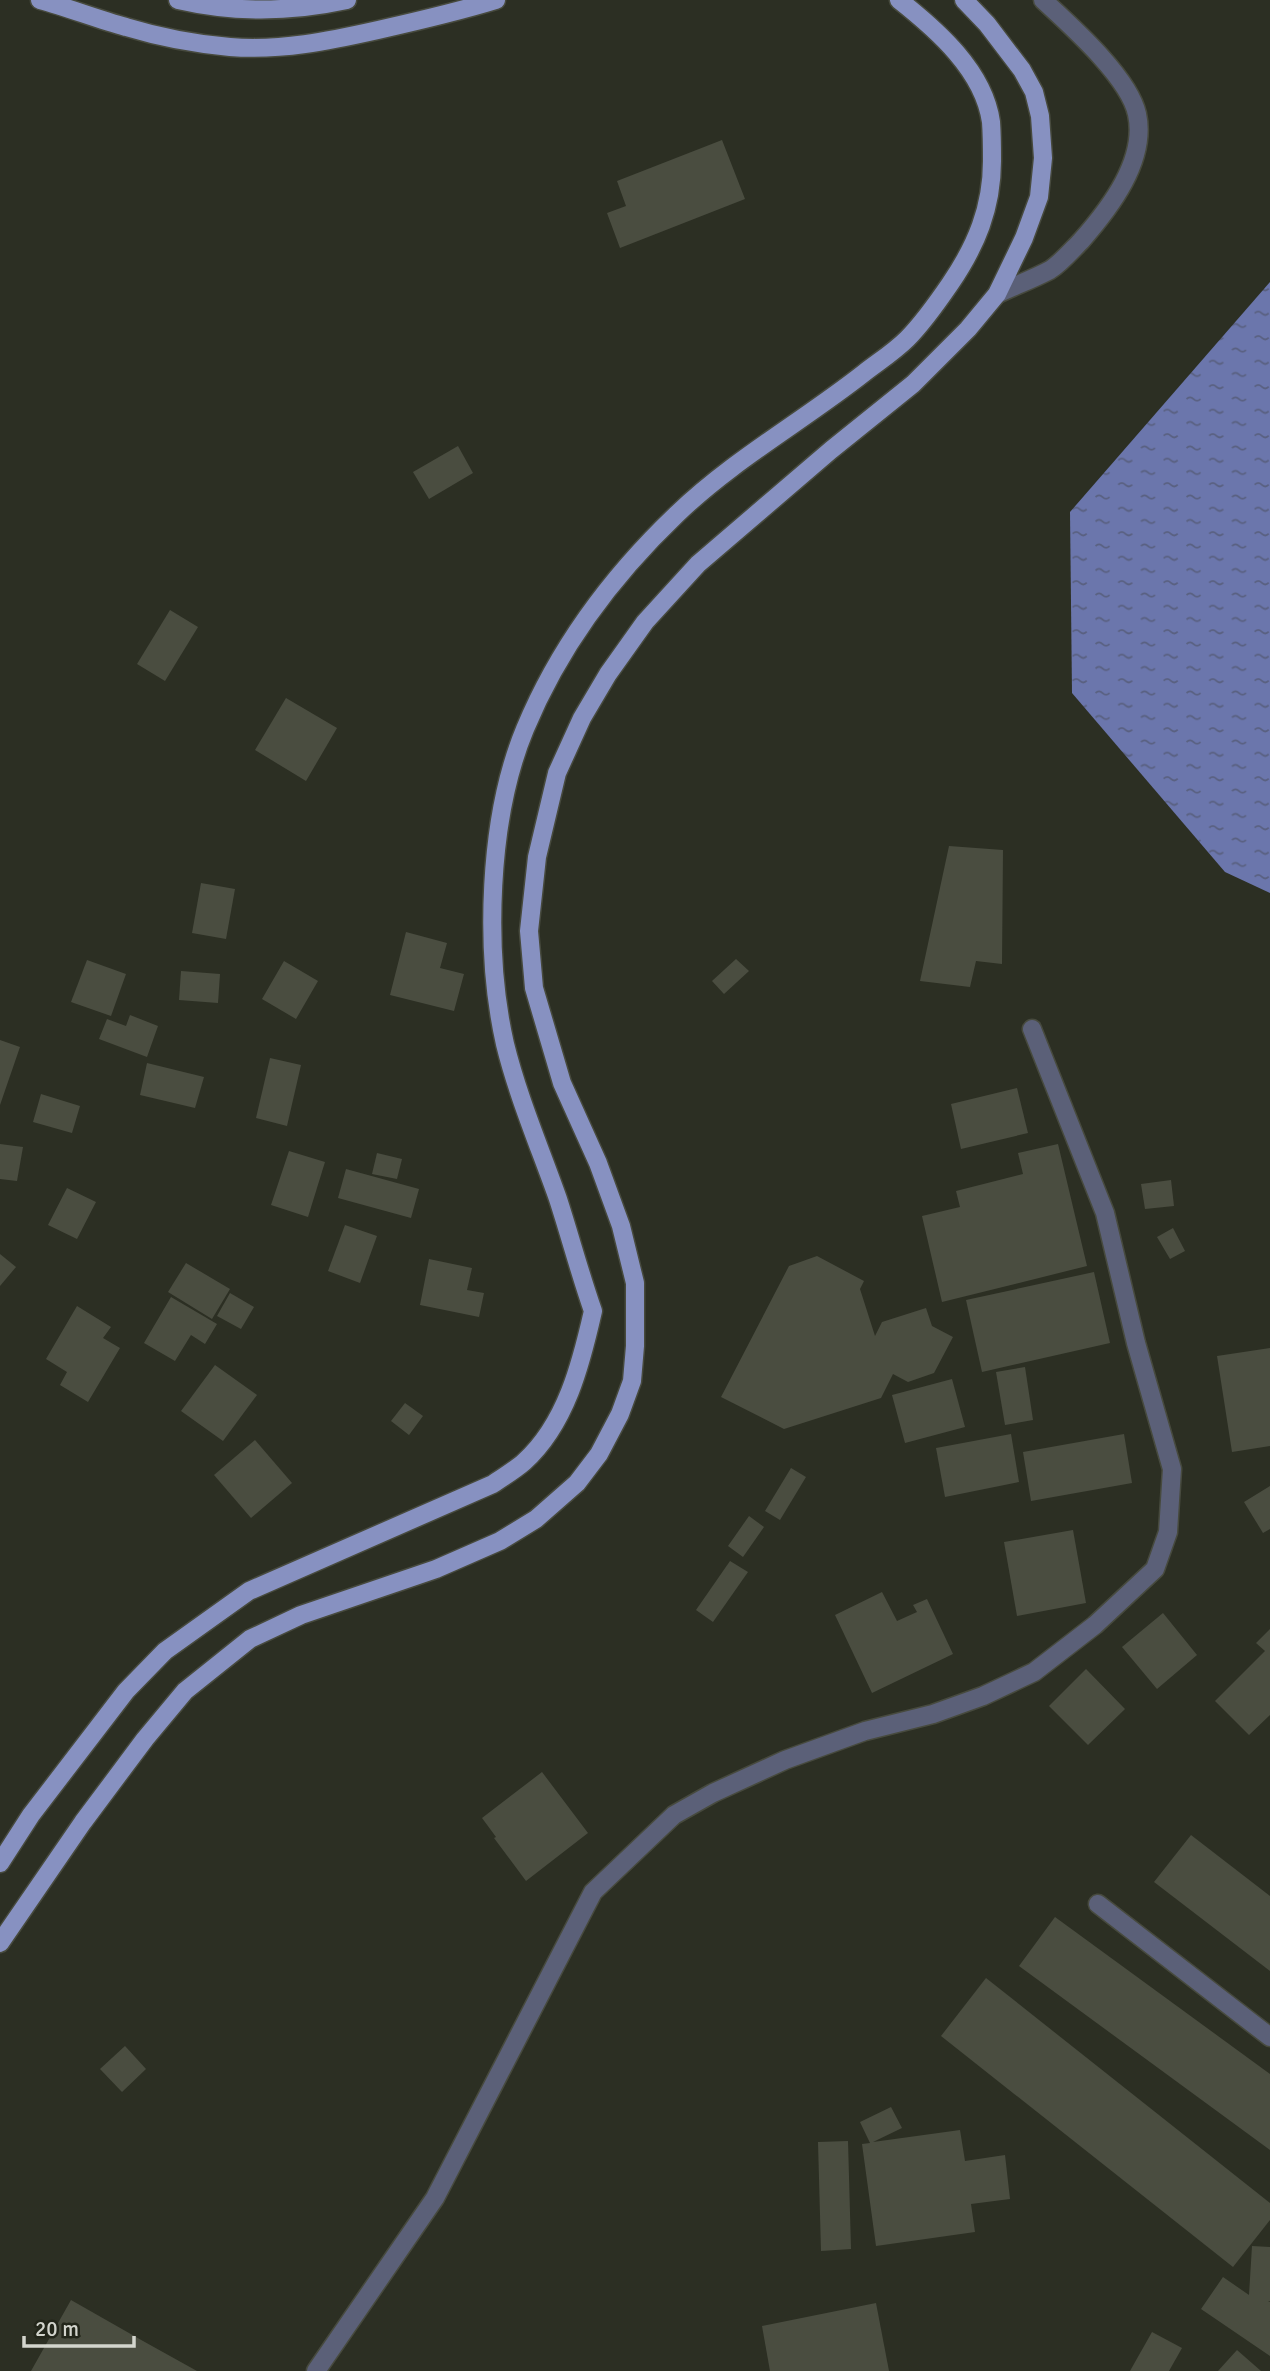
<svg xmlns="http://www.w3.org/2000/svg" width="1270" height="2371" viewBox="0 0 1270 2371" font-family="Signika,sans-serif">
<defs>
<pattern id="water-ripples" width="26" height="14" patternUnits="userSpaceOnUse" patternTransform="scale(1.75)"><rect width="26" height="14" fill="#6b76ac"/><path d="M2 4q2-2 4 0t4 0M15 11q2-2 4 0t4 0" fill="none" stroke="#596080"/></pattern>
</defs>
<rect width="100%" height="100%" fill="#2c2f23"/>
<polygon fill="url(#water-ripples)" points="1270,282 1270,893 1225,872 1072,693 1070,512"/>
<g fill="#4a4d40">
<polygon points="722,140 745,199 620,248 607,213 626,206 617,181"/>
<polygon points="458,446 473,473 429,499 413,472"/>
<polygon points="170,610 198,627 165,681 137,664"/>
<polygon points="286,698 337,728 306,781 255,750"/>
<polygon points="949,846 1003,850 1002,964 976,961 970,987 920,981"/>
<polygon points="201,883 235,889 226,939 192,933"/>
<polygon points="406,932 447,943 440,968 464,974 454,1011 390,995"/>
<polygon points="736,959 749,971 724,994 712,981"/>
<polygon points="87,960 126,974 111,1016 71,1002"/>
<polygon points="284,961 318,981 296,1019 262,999"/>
<polygon points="181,971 220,974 218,1003 179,1000"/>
<polygon points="130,1015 158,1026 147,1057 99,1039 107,1019 126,1026"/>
<polygon points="0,1040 20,1047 0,1105"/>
<polygon points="270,1058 301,1065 287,1126 256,1118"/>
<polygon points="147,1063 204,1077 195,1108 140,1095"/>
<polygon points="1017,1088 1028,1133 961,1149 951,1104"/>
<polygon points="41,1094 80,1106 72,1133 33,1122"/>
<polygon points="0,1144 23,1147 17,1181 0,1179"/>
<polygon points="1058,1144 1087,1266 942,1302 922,1216 960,1207 956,1191 1023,1174 1018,1153"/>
<polygon points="289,1151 325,1162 308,1217 271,1205"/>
<polygon points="377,1153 402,1159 397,1179 372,1174"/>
<polygon points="346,1169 419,1189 411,1218 338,1198"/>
<polygon points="1171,1180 1174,1206 1145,1209 1141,1184"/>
<polygon points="67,1188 96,1202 77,1239 48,1225"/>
<polygon points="345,1225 377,1236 360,1283 328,1271"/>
<polygon points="1173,1228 1185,1251 1170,1259 1157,1237"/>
<polygon points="0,1254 16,1267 0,1286"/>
<polygon points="817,1256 864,1281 860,1289 875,1336 882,1322 926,1308 932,1326 953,1337 934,1373 908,1382 893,1374 881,1398 784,1429 721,1397 789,1266"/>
<polygon points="429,1259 472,1268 467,1290 484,1293 479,1317 420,1305"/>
<polygon points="186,1263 230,1289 212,1319 168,1292"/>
<polygon points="1094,1272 1110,1343 982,1372 966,1300"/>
<polygon points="230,1293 254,1307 241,1329 217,1316"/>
<polygon points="171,1297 217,1324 205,1344 191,1335 175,1361 144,1343"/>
<polygon points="77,1306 111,1327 103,1338 120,1348 88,1402 60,1385 67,1372 46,1359"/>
<polygon points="1270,1348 1270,1446 1232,1452 1217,1356"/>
<polygon points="215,1365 257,1395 223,1441 181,1411"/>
<polygon points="1025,1367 1033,1420 1005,1425 996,1372"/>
<polygon points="952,1379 965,1427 905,1443 892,1395"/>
<polygon points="405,1403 423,1416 409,1435 391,1421"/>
<polygon points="1011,1434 1019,1482 945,1497 936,1448"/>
<polygon points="1124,1434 1132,1483 1031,1501 1023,1452"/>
<polygon points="255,1440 292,1483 251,1518 214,1475"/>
<polygon points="791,1468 806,1477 780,1520 765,1511"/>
<polygon points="1270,1486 1270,1529 1263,1533 1244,1502"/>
<polygon points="749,1516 764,1527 743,1557 728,1546"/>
<polygon points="1073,1530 1086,1603 1017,1616 1004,1542"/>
<polygon points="730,1561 748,1572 713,1622 696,1610"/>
<polygon points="882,1592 897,1621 917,1612 913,1605 927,1599 953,1654 872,1693 835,1615"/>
<polygon points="1163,1613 1197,1655 1157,1689 1122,1647"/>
<polygon points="1270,1629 1270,1715 1249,1735 1215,1701 1265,1651 1256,1643"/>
<polygon points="1086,1669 1125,1709 1088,1745 1049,1706"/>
<polygon points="542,1772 588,1833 526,1881 494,1838 496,1837 482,1818"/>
<polygon points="1191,1835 1270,1896 1270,1971 1154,1882"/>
<polygon points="1055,1917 1270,2074 1270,2150 1019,1966"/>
<polygon points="986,1978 1270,2203 1270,2220 1233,2267 941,2036"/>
<polygon points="125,2046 146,2069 122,2092 100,2069"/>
<polygon points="891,2107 902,2128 873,2142 960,2130 965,2161 1005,2155 1010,2199 971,2204 975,2232 876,2246 862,2144 870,2143 860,2122"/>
<polygon points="848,2141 851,2249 821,2251 818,2142"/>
<polygon points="1252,2246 1270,2247 1270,2301 1268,2301 1270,2302 1270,2356 1201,2309 1223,2277 1249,2295"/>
<polygon points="71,2300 143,2341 197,2371 31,2371"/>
<polygon points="876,2303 889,2371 770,2371 762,2326"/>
<polygon points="1152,2332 1182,2348 1169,2371 1130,2371"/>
<polygon points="1237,2350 1261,2371 1218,2371"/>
</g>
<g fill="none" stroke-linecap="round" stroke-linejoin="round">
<g stroke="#474a3e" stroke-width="21">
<g id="minor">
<path d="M997 294C1014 286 1033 279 1050 270 1061 263 1072 250 1081 241 1110 208 1147 160 1137 114 1129 77 1070 25 1043 0"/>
<polyline points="1098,1904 1270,2037"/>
<polyline points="316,2371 435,2198 593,1892 674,1815 713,1793 785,1760 865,1731 933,1714 983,1696 1034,1672 1095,1625 1155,1569 1168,1532 1172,1469 1136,1343 1105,1213 1032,1029"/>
</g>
</g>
<g stroke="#474a3e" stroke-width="21">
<g id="major">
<path d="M40 0C69 8 97 19 126 27 159 37 196 44 230 47 281 51 329 41 378 30 418 21 457 12 496 0"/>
<path d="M178 0C234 13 292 12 347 0"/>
<path d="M0 1863 31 1815 126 1691 165 1651 249 1591 493 1484C503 1477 515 1470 524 1462 566 1424 581 1364 593 1311 580 1274 570 1236 558 1199 540 1148 518 1097 505 1044 484 951 488 818 525 729 559 647 613 575 677 514 733 460 803 421 864 373 878 362 894 352 907 339 923 323 937 303 950 284 976 246 992 208 992 161 992 148 992 135 991 122 984 71 937 30 899 0"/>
<polyline points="0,1943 83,1822 145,1739 185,1691 250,1639 301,1615 436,1569 500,1541 536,1519 577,1483 599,1454 620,1414 632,1381 635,1346 635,1283 621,1226 598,1163 562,1083 534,988 529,931 537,857 557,773 582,718 608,674 645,622 698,564 831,450 913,384 968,329 997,294 1024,238 1039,197 1043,158 1040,116 1034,92 1022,70 987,24 964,0"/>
</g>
</g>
<use href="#minor" stroke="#5b6078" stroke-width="18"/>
<use href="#major" stroke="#8791c1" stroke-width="18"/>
</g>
<path d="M24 2336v10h110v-10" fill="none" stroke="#d3d5cd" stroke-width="3.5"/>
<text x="35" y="2336" font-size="21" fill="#d3d5cd" stroke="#23261a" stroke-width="5" paint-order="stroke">20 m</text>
</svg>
